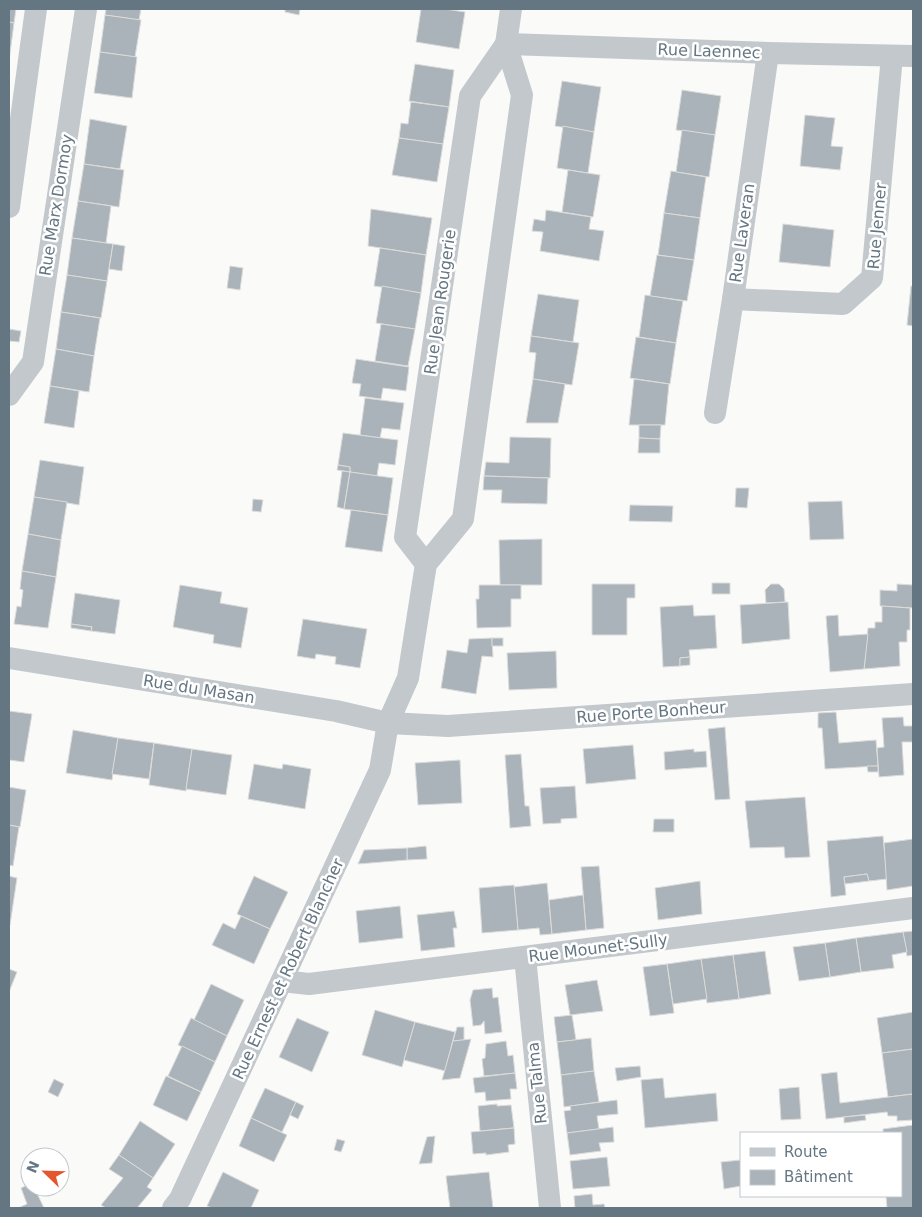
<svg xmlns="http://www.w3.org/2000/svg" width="922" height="1217" viewBox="0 0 922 1217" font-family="'DejaVu Sans',sans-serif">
<rect width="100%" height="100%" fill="#fafaf8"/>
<g fill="#aab3b9" stroke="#dcdcda">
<polygon points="9,9 16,9 14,23 9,22"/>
<polygon points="106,9 141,9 139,20 105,15"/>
<polygon points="285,9 300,9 299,15 285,12"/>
<polygon points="421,9 445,9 465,12 459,49 416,42"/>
<polygon points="105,15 141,20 135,57 100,52"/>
<polygon points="9,22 14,23 9,61"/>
<polygon points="100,52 137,57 132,98 94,93"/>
<polygon points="415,64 454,70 449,107 409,101"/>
<polygon points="562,81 601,87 594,132 555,126"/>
<polygon points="682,90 721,96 715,135 676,130"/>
<polygon points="411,102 449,107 443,144 399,138 401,123 408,124"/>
<polygon points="805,115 835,118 831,146 843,147 840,170 800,166"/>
<polygon points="90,119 127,126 120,169 84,164"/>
<polygon points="563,126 594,132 588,173 557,168"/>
<polygon points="682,130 715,135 709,177 676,172"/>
<polygon points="399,138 443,144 437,182 392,175"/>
<polygon points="84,164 124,170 119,207 78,201"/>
<polygon points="568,170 600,175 593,217 562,212"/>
<polygon points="671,171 706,177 700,218 664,213"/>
<polygon points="78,201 111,206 106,243 72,238"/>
<polygon points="371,209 432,218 426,255 368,246"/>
<polygon points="546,210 591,217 589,229 604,231 599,261 540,251 543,232 532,231 534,219 545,221"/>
<polygon points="664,213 700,218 694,260 658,255"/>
<polygon points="783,224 834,230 830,267 779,262"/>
<polygon points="72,238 113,244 107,281 67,275"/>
<polygon points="113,244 125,246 122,271 109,269"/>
<polygon points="380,248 426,255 421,293 374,286"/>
<polygon points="657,255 694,260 687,301 650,296"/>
<polygon points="230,266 243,268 240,290 227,288"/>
<polygon points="67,275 107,281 101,318 61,312"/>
<polygon points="382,286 421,293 415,329 376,323"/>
<polygon points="911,286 913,286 913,326 907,325"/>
<polygon points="538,294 579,300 573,342 531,336"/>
<polygon points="645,295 683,301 676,343 639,337"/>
<polygon points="61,312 100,318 94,356 56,349"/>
<polygon points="381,324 415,329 408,366 375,361"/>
<polygon points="9,329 21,331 19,342 9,341"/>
<polygon points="531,336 579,343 572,385 533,379 536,353 529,352"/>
<polygon points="636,337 676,343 670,384 630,378"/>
<polygon points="56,349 94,356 89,392 50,386"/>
<polygon points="356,359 409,367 406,391 383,388 381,399 359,396 361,384 352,383"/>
<polygon points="533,379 565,384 558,423 526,423"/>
<polygon points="634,379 669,384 665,425 629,425"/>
<polygon points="50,386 79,391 74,428 44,423"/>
<polygon points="365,398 404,403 400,430 382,428 380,438 360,435"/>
<polygon points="639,425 661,425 660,439 639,438"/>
<polygon points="343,433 398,440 395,465 379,463 377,476 350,472 350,467 338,465"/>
<polygon points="510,437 551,438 550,478 484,476 486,462 509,463"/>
<polygon points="639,438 660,439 660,453 638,453"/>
<polygon points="40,460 84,467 79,505 34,497"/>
<polygon points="338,465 350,467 350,472 337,470"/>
<polygon points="342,471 350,472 344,509 337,507"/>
<polygon points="350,472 393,478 388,515 344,509"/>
<polygon points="484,476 548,478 547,504 501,503 502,490 483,490"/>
<polygon points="736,488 749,488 747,508 735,507"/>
<polygon points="34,497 67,502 61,540 28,534"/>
<polygon points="253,499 263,500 261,512 252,511"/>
<polygon points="842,501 844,539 810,540 808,502"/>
<polygon points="630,505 673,506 672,522 629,521"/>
<polygon points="351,510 388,515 382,552 345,547"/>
<polygon points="28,534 61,540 56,577 22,571"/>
<polygon points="542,539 542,585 500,585 499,540"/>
<polygon points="22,571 56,577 48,628 14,624 17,606 21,607 23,590 20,589"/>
<rect x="712" y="583" width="18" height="11"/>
<polygon points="592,584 635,584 635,598 627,598 627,635 592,635"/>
<polygon points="771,584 779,584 784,589 785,602 766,603 765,590"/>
<polygon points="897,584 913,585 913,608 880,606 880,590 897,591"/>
<polygon points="180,585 222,592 220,603 248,608 241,648 213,643 214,635 173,627"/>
<polygon points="479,585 521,585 521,599 511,599 511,627 477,628 476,599 479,599"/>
<polygon points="75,593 120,600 115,634 91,631 92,627 71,624"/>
<polygon points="788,602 790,639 742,644 740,605"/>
<polygon points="693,605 694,616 715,615 717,648 689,650 690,657 680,658 680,666 663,667 660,607"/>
<polygon points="882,606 910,608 910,630 907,630 907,642 899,642 900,666 864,669 868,628 875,628 875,622 882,622"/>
<polygon points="838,615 839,636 868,634 864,669 830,672 826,616"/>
<polygon points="303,619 367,629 360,668 335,664 336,657 316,654 315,659 297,656"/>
<polygon points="71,624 92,627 91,631 71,628"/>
<polygon points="492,638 493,657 482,656 476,694 441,688 447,650 467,653 469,639"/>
<rect x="492" y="638" width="11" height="8"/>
<polygon points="556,651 557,688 509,690 507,653"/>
<polygon points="690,657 690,665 680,666 680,658"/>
<polygon points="9,711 32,714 24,762 9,760"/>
<polygon points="836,712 839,743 876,740 878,766 825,769 822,728 818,728 818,713"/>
<polygon points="903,717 904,726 913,726 913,742 902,742 904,775 879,777 877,748 884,747 882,718"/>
<polygon points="725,727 730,799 715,800 708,729"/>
<polygon points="73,730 118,738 112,780 66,773"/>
<polygon points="118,738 154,743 149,779 112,774"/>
<polygon points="154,743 192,749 186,791 149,785"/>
<polygon points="633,745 636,779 586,784 583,749"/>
<polygon points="192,749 232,755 226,795 186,789"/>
<polygon points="694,749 694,752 706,751 707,767 665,770 664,752"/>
<polygon points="521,754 525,806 529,806 531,826 510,828 505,755"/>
<polygon points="460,760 462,803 418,805 415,763"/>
<polygon points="254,764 282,769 283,764 311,769 305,809 248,799"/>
<polygon points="867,766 878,766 878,772 868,772"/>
<polygon points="575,786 577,818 561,819 561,823 543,824 540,788"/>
<polygon points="9,787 26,790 20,827 9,825"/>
<polygon points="805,797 810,857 785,858 784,847 750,848 745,801"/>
<polygon points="654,819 674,819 674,832 653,832"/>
<polygon points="9,825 19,827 13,866 9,865"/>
<polygon points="883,836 887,879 869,881 867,874 844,877 846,895 831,897 827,841"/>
<polygon points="913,839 913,886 887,890 884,843"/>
<polygon points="426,846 427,859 407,860 407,848"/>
<polygon points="407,848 407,860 358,864 364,850"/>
<polygon points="599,866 604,928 586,930 581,867"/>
<polygon points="867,874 869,881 845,884 844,877"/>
<polygon points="9,876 17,878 10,925 9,925"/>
<polygon points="254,876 288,892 270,929 237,914"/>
<polygon points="700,881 702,914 658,920 655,888"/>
<polygon points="547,883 552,934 540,935 539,928 518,930 514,887"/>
<polygon points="514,885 518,930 482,933 479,888"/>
<polygon points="583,895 586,930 552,934 549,900"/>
<polygon points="400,906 403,938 359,943 356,911"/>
<polygon points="454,911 457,928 453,928 455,947 421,951 417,915"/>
<polygon points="241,916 270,929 254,964 212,945 223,923 235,929"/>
<polygon points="913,931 913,955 907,956 903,932"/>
<polygon points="903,932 907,952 892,955 894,968 861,972 856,938"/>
<polygon points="856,938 861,972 830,977 825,943"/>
<polygon points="825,943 830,977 799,981 793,947"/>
<polygon points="765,951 771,994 739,999 733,955"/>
<polygon points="733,955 739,999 707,1003 701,959"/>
<polygon points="701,959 707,999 673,1004 667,964"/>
<polygon points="667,964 674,1013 650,1016 643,967"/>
<polygon points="9,969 17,972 9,992"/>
<polygon points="597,980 603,1011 570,1015 565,985"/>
<polygon points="211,984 244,1000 227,1036 194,1020"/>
<polygon points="492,988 493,998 498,997 502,1032 485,1034 484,1021 481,1025 473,1026 470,1000 473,990"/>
<polygon points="375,1010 415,1022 402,1067 362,1055"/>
<polygon points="913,1012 913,1049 882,1053 877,1018"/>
<polygon points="572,1015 576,1040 557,1042 554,1017"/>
<polygon points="191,1018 227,1036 215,1062 178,1045"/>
<polygon points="297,1018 329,1032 312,1072 279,1057"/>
<polygon points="415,1022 455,1032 445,1071 404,1060"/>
<polygon points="457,1027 464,1027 464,1040 453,1041"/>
<polygon points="591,1038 594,1071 561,1075 557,1042"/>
<polygon points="471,1039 460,1078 442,1080 453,1041"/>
<polygon points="506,1041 508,1056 513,1055 515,1073 484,1076 482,1059 485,1058 486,1044"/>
<polygon points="182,1046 215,1062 201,1092 168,1076"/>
<polygon points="913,1049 913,1094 888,1097 882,1053"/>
<polygon points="640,1066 641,1077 617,1081 615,1068"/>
<polygon points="594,1071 599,1102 564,1107 561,1075"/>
<polygon points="837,1072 840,1103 913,1094 913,1120 897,1121 897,1116 888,1116 887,1112 826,1119 821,1074"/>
<polygon points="515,1073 517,1089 510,1089 511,1099 486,1101 485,1092 475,1093 473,1078"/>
<polygon points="166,1076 201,1092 187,1121 153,1105"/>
<polygon points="663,1078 665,1098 716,1093 718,1121 645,1128 641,1080"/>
<polygon points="54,1079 64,1084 58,1097 48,1092"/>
<polygon points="799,1087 801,1119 781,1120 779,1089"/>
<polygon points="265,1088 296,1102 282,1132 251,1118"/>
<polygon points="617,1100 618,1114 597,1116 599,1129 567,1133 564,1111 571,1110 570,1106"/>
<polygon points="296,1102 304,1106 298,1119 290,1115"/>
<polygon points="497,1104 497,1106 511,1105 514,1128 480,1131 478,1106"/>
<polygon points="865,1115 866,1120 844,1123 844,1117"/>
<polygon points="251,1118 287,1135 274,1162 239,1146"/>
<polygon points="140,1121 175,1144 153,1178 119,1155"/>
<polygon points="913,1125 913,1208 887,1208 886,1196 881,1197 881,1196 901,1196 901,1133 883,1133 883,1129"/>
<polygon points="613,1127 614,1142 599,1143 601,1151 570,1155 567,1133"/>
<polygon points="514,1128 515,1144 508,1145 509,1152 486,1155 486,1153 473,1154 471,1132"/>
<polygon points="435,1136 432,1163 419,1164 427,1137"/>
<polygon points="337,1139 345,1141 341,1152 334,1150"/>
<polygon points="119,1155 153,1178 147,1187 152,1190 137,1208 106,1208 101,1205 123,1178 109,1169"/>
<polygon points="607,1157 610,1186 573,1189 570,1161"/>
<polygon points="741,1160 741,1186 724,1189 721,1162"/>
<polygon points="223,1172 259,1190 251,1208 212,1208 207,1206"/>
<polygon points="489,1172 493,1208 450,1208 446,1176"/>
<polygon points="30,1184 30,1187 34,1187 44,1208 18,1208 27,1204 21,1188"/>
<polygon points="592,1194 593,1205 604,1204 605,1208 575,1208 574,1196"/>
</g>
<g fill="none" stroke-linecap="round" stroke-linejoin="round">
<g stroke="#c3c8cc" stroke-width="22">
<polyline points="506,44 768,53 913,56"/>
<polyline points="9,207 36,9"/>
<polyline points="733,299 843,304 872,278 892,56"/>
<polyline points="9,395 33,362 86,9"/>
<polyline points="715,413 733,299 768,53"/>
<polyline points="426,564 405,537 470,96 506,44"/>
<polyline points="9,658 336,711 388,723 448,726 913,694"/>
<polyline points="525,957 550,1208"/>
<polyline points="282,981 309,984 913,908"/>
<polyline points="173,1208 180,1199 380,770 388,723 408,678 426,564 463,519 522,95 506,44 511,9"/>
</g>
</g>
<g text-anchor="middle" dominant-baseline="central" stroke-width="5" stroke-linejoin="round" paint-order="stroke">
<g font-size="16" fill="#657683" stroke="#fff">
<text transform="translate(709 51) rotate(2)">Rue Laennec</text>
<text transform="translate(56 205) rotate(-81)">Rue Marx Dormoy</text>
<text transform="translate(877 226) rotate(-85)">Rue Jenner</text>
<text transform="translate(742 233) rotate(-82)">Rue Laveran</text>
<text transform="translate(440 302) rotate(-82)">Rue Jean Rougerie</text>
<text transform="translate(199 689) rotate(9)">Rue du Masan</text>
<text transform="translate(651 712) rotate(-4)">Rue Porte Bonheur</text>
<text transform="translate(598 948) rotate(-7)">Rue Mounet-Sully</text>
<text transform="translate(288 969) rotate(-65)">Rue Ernest et Robert Blancher</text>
<text transform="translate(537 1083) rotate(-96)">Rue Talma</text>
</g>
</g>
<rect width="922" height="1217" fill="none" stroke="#657683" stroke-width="20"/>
<rect x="740" y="1132" width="162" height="65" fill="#ffffff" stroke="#c1c8cd"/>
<rect x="750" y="1148" width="25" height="8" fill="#c3c8cc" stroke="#c1c8cd"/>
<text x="784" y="1157" font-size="15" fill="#657683">Route</text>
<rect x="750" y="1170" width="25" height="15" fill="#aab3b9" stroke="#c1c8cd"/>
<text x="784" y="1182" font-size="15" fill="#657683">Bâtiment</text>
<g transform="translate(45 1172) rotate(293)"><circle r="24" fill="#ffffff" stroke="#c1c8cd"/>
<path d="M0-4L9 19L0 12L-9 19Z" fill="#e4572e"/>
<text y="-8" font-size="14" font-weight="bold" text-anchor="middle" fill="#657683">N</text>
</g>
</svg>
